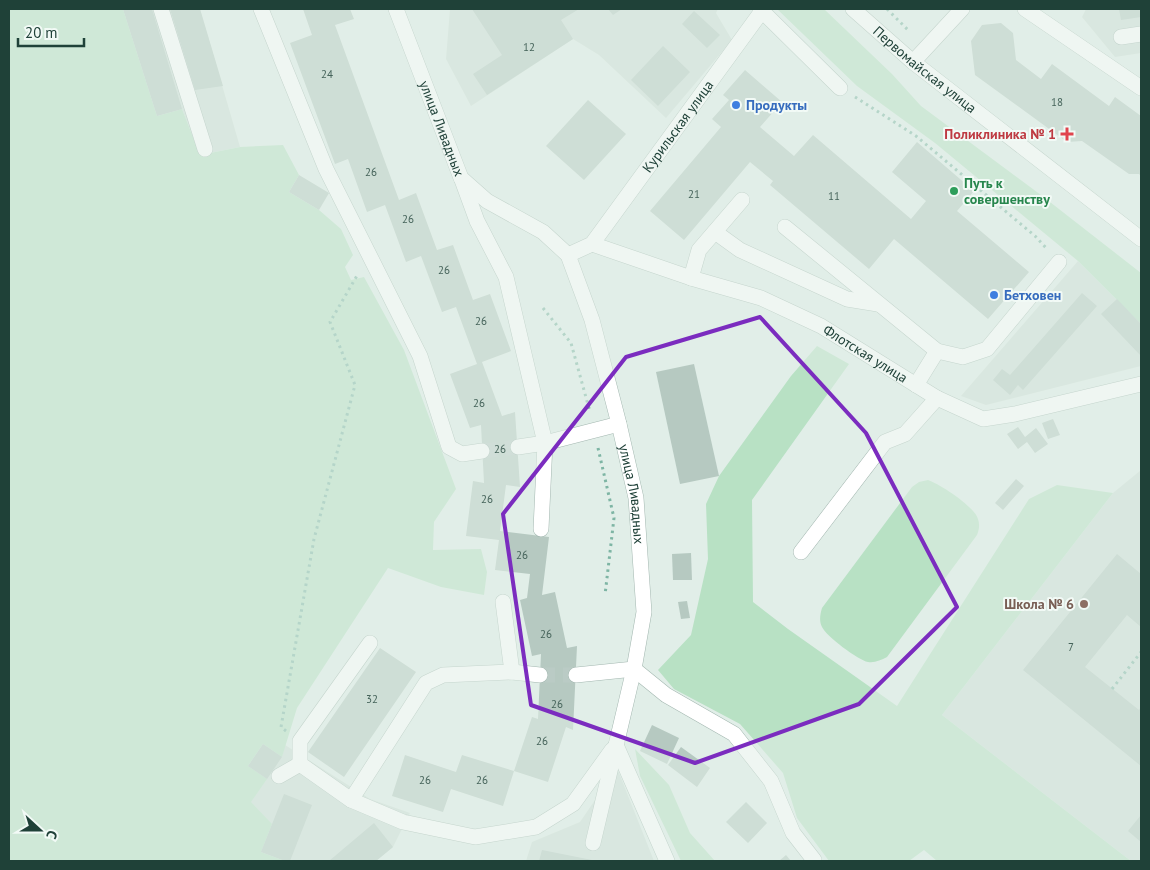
<svg xmlns="http://www.w3.org/2000/svg" width="1150" height="870" viewBox="0 0 1150 870" font-family="'PT Sans',sans-serif">
<rect width="100%" height="100%" fill="#e1eee8"/>
<g fill="#cfded7">
<polygon points="123,9 200,9 240,147 200,155 182,109 157,116"/>
<polygon points="450,9 718,9 716,13 732,40 666,118 599,55 573,39 471,106 446,59"/>
<polygon points="1086,9 1141,9 1141,53 1115,57 1082,17"/>
<polygon points="1078,261 1141,324 1141,366 986,405 961,396"/>
<polygon points="1141,470 1141,861 1131,861 942,715 1113,493"/>
<polygon points="263,744 282,756 285,745 370,799 410,813 393,847 376,861 285,861 261,852 251,802 248,766"/>
<polygon points="617,768 654,861 526,861 532,842 580,822"/>
</g>
<g fill="#b8e1c4">
<polygon points="9,9 123,9 157,116 182,109 200,155 240,147 283,145 299,175 289,192 319,210 341,229 353,255 345,267 351,280 364,277 404,350 456,489 434,522 433,550 481,549 487,572 484,595 441,587 388,568 297,708 282,757 263,744 248,766 267,779 251,802 272,824 261,852 285,861 9,861"/>
<polygon points="777,9 824,9 892,74 921,106 1041,195 1141,273 1141,324 1078,261 935,143 857,86"/>
<polygon points="817,346 849,364 752,500 753,602 788,629 897,706 1029,499 1057,485 1113,493 942,715 1131,861 937,861 924,850 909,861 829,861 797,818 783,773 740,724 674,689 658,670 691,635 708,559 706,504 719,476 791,376"/>
<path d="M928 480C940 484 975 507 978 519 980 525 979 530 977 535L887 657C881 660 875 663 868 662 858 660 826 636 822 627 819 621 820 615 822 608L912 487 919 482Z"/>
<polygon points="635,749 669,785 690,833 715,861 681,861 640,776"/>
</g>
<g fill="#b6c9c1">
<polygon points="123,9 152,9 182,109 157,116"/>
<polygon points="170,9 200,9 223,86 195,90"/>
<polygon points="303,9 350,9 354,19 335,25 399,200 416,193 437,250 453,245 473,300 490,294 511,351 482,362 502,416 515,412 520,487 506,485 500,531 549,537 542,595 555,592 567,648 577,646 573,730 566,727 548,782 514,771 532,717 538,719 541,654 532,656 520,600 527,598 530,574 495,570 499,540 466,536 473,481 484,483 481,425 470,428 450,374 477,364 456,307 442,312 421,256 406,262 385,205 367,212 348,159 335,164 290,43 312,35"/>
<polygon points="472,9 579,9 561,20 573,39 487,95 473,74 502,55"/>
<polygon points="608,9 622,9 613,15"/>
<polygon points="1119,9 1141,9 1141,17 1121,20"/>
<polygon points="694,11 720,35 707,48 682,24"/>
<polygon points="1001,23 1013,33 1016,60 1041,79 1052,64 1109,106 1115,97 1141,116 1141,176 1139,174 1129,174 1082,141 1067,142 975,75 971,41 982,25"/>
<polygon points="663,46 690,72 658,106 631,80"/>
<polygon points="745,70 782,102 760,127 794,156 813,135 911,219 926,201 892,172 917,142 974,191 957,211 1029,272 988,319 894,239 869,269 770,185 773,181 750,162 684,240 650,211 721,127 712,119 729,100 723,95"/>
<polygon points="588,100 626,134 584,180 546,146"/>
<polygon points="299,175 329,193 319,210 289,192"/>
<polygon points="1082,293 1097,306 1023,390 1018,385 1010,395 993,380 1002,369 1010,375"/>
<polygon points="1117,299 1141,324 1141,356 1101,314"/>
<polygon points="694,364 719,476 680,484 656,372"/>
<polygon points="1053,419 1060,435 1048,439 1042,423"/>
<polygon points="1018,427 1025,437 1036,428 1048,444 1035,453 1027,442 1018,449 1007,434"/>
<polygon points="1016,479 1024,486 1003,510 995,503"/>
<polygon points="691,553 692,580 673,580 672,554"/>
<polygon points="1117,554 1141,574 1141,627 1127,615 1085,667 1139,710 1141,707 1141,766 1023,670"/>
<polygon points="687,601 690,618 681,619 678,602"/>
<polygon points="380,648 416,672 344,777 308,752"/>
<polygon points="652,725 679,738 667,764 640,751"/>
<polygon points="263,744 282,757 267,779 248,766"/>
<polygon points="681,747 710,768 697,787 668,765"/>
<polygon points="405,755 456,772 462,755 514,771 503,806 451,789 443,812 392,796"/>
<polygon points="284,794 312,805 290,861 285,861 261,852"/>
<polygon points="746,802 767,823 748,843 726,822"/>
<polygon points="1141,815 1141,842 1128,831"/>
<polygon points="374,823 393,847 376,861 329,861"/>
<polygon points="542,850 592,860 592,861 539,861"/>
<polygon points="786,855 791,861 779,861"/>
</g>
<g fill="none" stroke-linecap="round" stroke-linejoin="round">
<g stroke="#bacbc5" stroke-width="15" stroke-dasharray="15 8" stroke-linecap="butt">
<polyline points="482,451 518,447"/>
<polyline points="540,675 576,675"/>
</g>
<g stroke="#a3b7b0" stroke-width="16">
<g id="minor">
<polyline points="161,9 205,149"/>
<polyline points="261,9 326,169 420,356 449,447 462,454 482,451"/>
<path id="s1" d="M396 9 461 178 487 201 543 232 568 255 592 320 619 424 636 498 644 612 634 669 593 843"/>
<path id="s2" d="M853 9 913 62 1141 239"/>
<polyline points="1025,9 1141,88"/>
<polyline points="762,11 840,88"/>
<polyline points="1121,37 1141,34"/>
<polyline points="913,62 962,9"/>
<polyline points="462,180 477,221 506,277 545,443 541,529"/>
<polyline points="785,227 937,351 963,357 987,349 1059,262"/>
<polyline points="715,232 740,250 847,299 878,304"/>
<path id="s3" d="M592 244 691 278 761 298 821 326 937 398 983 419 1015 414 1141 384"/>
<path id="s4" d="M568 255 592 244 762 11 760 9"/>
<polyline points="691,278 699,250 742,200"/>
<polyline points="916,385 937,351"/>
<polyline points="518,447 545,443 619,424"/>
<polyline points="801,552 885,442 905,434 937,398"/>
<polyline points="370,643 300,741 300,764 351,800 403,822 475,837 536,827 573,804 612,750"/>
<polyline points="512,672 540,675"/>
<polyline points="576,675 634,669 666,695 734,734 771,781 793,833 814,860"/>
<polyline points="616,745 667,861"/>
<polyline points="279,776 300,764"/>
<polyline points="351,800 426,683 443,675 512,672 503,602"/>
</g>
</g>
<g stroke="#7eb5a4" stroke-width="3" stroke-dasharray="2.5 4" stroke-linecap="butt">
<polyline points="887,9 909,31"/>
<polyline points="855,97 916,136 1035,236 1048,250"/>
<polyline points="543,308 571,343 590,412"/>
<polyline points="598,448 614,518 605,595"/>
<polyline points="1112,689 1141,652"/>
<polyline points="286,731 281,727 314,539 355,385 330,322 358,274"/>
</g>
<use href="#minor" stroke="#fff" stroke-width="15"/>
</g>
<path d="M0 0H1150V870H0ZM760 317 866 433 957 607 859 704 695 763 531 705 503 514 626 357Z" fill="#e1eee8" fill-opacity=".55" fill-rule="evenodd"/>
<path fill="none" stroke="#7b2cbf" stroke-width="4" stroke-linejoin="round" d="M760 317 866 433 957 607 859 704 695 763 531 705 503 514 626 357Z"/>
<g fill="#3f7fe0" stroke="#f2faf6" stroke-width="2">
<circle cx="736" cy="105" r="5"/>
<circle cx="994" cy="295" r="5"/>
</g>
<path fill="#e0444e" stroke="#f2faf6" stroke-width="2" d="M1064.5 126.5h5v5h5v5h-5v5h-5v-5h-5v-5h5z"/>
<circle fill="#2e9e5b" stroke="#f2faf6" stroke-width="2" cx="954" cy="191" r="5"/>
<circle fill="#8d6e63" stroke="#f2faf6" stroke-width="2" cx="1084" cy="604" r="5"/>
<g text-anchor="middle" dominant-baseline="central" stroke-width="4" stroke-linejoin="round" paint-order="stroke">
<g font-size="11" fill="#45635a">
<text x="529" y="47">12</text>
<text x="327" y="74">24</text>
<text x="1057" y="102">18</text>
<text x="371" y="172">26</text>
<text x="694" y="194">21</text>
<text x="834" y="196">11</text>
<text x="408" y="219">26</text>
<text x="444" y="270">26</text>
<text x="481" y="321">26</text>
<text x="479" y="403">26</text>
<text x="500" y="449">26</text>
<text x="487" y="499">26</text>
<text x="522" y="555">26</text>
<text x="546" y="634">26</text>
<text x="1071" y="647">7</text>
<text x="372" y="699">32</text>
<text x="557" y="704">26</text>
<text x="542" y="741">26</text>
<text x="425" y="780">26</text>
<text x="482" y="780">26</text>
</g>
<g font-size="14" fill="#1f4138" stroke="#f2faf6">
<text stroke="none"><textPath href="#s2" startOffset="94">Первомайская улица</textPath></text>
<text stroke="none"><textPath href="#s4" startOffset="172">Курильская улица</textPath></text>
<text stroke="none"><textPath href="#s1" startOffset="128">улица Ливадных</textPath></text>
<text stroke="none"><textPath href="#s3" startOffset="296">Флотская улица</textPath></text>
<text stroke="none"><textPath href="#s1" startOffset="562">улица Ливадных</textPath></text>
</g>
<g font-size="14" font-weight="bold" fill="#366cbe" stroke="#f2faf6" text-anchor="start">
<text x="746" y="105">Продукты</text>
<text x="1004" y="295">Бетховен</text>
</g>
<g font-size="14" font-weight="bold" fill="#be3a42" stroke="#f2faf6" text-anchor="end">
<text x="1056" y="134">Поликлиника № 1</text>
</g>
<g font-size="14" font-weight="bold" fill="#27864d" stroke="#f2faf6" text-anchor="start">
<text x="964" y="183">Путь к<tspan x="964" dy="16">совершенству</tspan></text>
</g>
<g font-size="14" font-weight="bold" fill="#785e54" stroke="#f2faf6" text-anchor="end">
<text x="1074" y="604">Школа № 6</text>
</g>
</g>
<rect width="1150" height="870" fill="none" stroke="#1f4138" stroke-width="20"/>
<g transform="translate(40 830) rotate(111)" stroke="#f2faf6" stroke-width="4" paint-order="stroke">
<path d="M0-4L9 19L0 12L-9 19Z" fill="#1f4138"/>
<text y="-8" font-size="14" font-weight="bold" text-anchor="middle" fill="#1f4138">С</text>
</g>
<path d="M18 38v8h66v-8" fill="none" stroke="#1f4138" stroke-width="2.5"/>
<text x="25" y="38" font-size="15" fill="#1f4138" stroke="#f2faf6" stroke-width="4" paint-order="stroke">20 m</text>
</svg>
